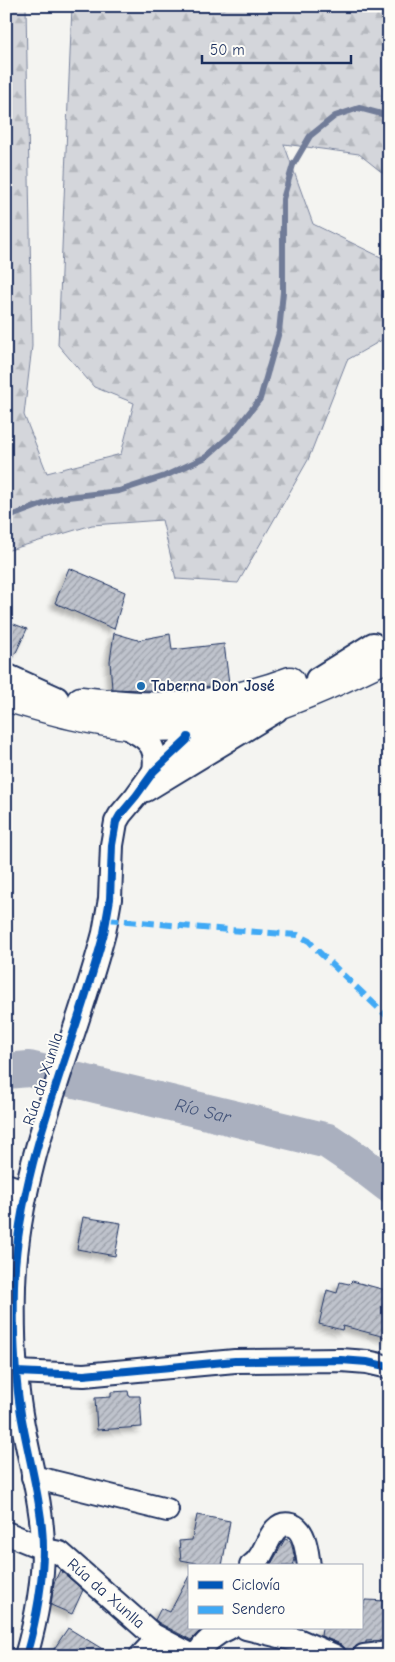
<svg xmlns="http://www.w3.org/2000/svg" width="395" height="1662" viewBox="0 0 395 1662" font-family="'Comic Neue',sans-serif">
<defs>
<pattern id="forest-firs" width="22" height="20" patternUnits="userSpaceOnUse" patternTransform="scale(1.25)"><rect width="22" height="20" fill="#d4d6db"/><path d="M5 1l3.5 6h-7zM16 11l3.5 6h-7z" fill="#b5b8be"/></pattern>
<pattern id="building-hatch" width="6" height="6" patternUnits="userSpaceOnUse" patternTransform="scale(1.25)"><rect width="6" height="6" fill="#bfc3cc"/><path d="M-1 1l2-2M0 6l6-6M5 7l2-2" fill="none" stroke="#9a9fa9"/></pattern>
<filter id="shadow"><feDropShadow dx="-4.5" dy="4.5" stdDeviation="2.5" flood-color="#0004"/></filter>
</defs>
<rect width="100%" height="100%" fill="#f4f4f1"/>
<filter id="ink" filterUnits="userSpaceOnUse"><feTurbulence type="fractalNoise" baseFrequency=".02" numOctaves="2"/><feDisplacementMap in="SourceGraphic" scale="10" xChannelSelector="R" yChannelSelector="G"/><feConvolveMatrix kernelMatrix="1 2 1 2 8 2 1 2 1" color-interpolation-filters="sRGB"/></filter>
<g filter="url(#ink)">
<polygon fill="url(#forest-firs)" stroke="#78829c" points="6,6 26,6 32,346 24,415 47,473 121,454 134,403 94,387 58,345 72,6 216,6 222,10 230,6 389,6 389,178 359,154 284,144 313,224 389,261 389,336 347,360 308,460 238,583 176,579 162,520 92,525 6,551"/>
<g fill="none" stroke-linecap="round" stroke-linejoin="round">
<polyline stroke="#717c98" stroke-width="6" points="6,518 59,498 119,491 165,476 206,457 233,433 260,399 279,332 283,292 283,199 293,165 310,136 335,116 359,108 389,116"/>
<path stroke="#aab0bf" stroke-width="36" id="s1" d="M6 1071 29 1069 328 1141 359 1162 389 1185"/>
</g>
<g fill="url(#building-hatch)" stroke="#1b2f5e" filter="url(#shadow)">
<polygon points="69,568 125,592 114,629 55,603"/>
<polygon points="6,621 27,629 11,663 6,662"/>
<polygon points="114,633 138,640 170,634 172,650 224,644 229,683 214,686 175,688 175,691 112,689 110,661"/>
<polygon points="83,1217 121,1223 115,1256 77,1249"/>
<polygon points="352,1281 389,1291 389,1338 343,1326 342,1330 319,1324 327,1290 337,1293 340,1282 349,1284"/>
<polygon points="128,1391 129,1396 140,1396 142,1427 97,1430 95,1398 111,1397 111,1392"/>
<polygon points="197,1515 230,1521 222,1566 211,1566 181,1560 179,1541 192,1540"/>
<polygon points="285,1539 290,1541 292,1546 295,1559 293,1566 270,1566"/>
<polygon points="60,1570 83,1590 72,1614 51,1605 54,1583"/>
<polygon points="189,1576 189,1628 203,1628 191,1640 161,1624 155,1620 161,1608 170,1612"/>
<polygon points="365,1600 389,1601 389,1640 366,1641 366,1643 356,1646 352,1652 347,1652 341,1644 321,1636 322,1628 361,1628 361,1613"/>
<polygon points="68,1628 114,1656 65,1656 54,1649"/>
</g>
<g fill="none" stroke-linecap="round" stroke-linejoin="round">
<g stroke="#1b2f5e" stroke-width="26">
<g id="minor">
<polyline points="6,675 57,698"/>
<polyline points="317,679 373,644"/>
<path d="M188 725V737L191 745C200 749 208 748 216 743 220 729 212 718 198 715"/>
<path d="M133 731C152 741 157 750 154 771"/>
<polyline points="146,790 276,711"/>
<polyline points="6,1185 26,1192"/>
<polyline points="16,1372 84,1375 235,1361 341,1360 367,1362 389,1367"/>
<polyline points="33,1477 167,1510"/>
<path id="s2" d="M6 1533 50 1551 60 1553 153 1635 185 1652 189 1656"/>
<path d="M251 1566C254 1564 257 1561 259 1558 268 1547 272 1520 291 1525 306 1529 307 1554 309 1566"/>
<polyline points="246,1628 300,1641 335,1656"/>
<path d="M26 1656C36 1621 43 1584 43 1548 43 1506 28 1456 21 1414 14 1372 13 1329 14 1286 18 1162 73 1051 104 933L110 899 112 845 116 822 120 815 136 796 154 771 187 740 188 737"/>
<polyline points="141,1656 158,1638"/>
<path d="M197 1656C203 1643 216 1633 229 1628"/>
<polyline points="364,1656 389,1653"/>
</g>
</g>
<g stroke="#1b2f5e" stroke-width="31">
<g id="major">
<path d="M6 697C49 710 95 723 140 726 229 732 312 695 389 656"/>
<path d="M81 701C114 705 148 708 181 706 218 703 255 694 290 681"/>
</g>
</g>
<use href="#minor" stroke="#fdfcf7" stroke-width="22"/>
<use href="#major" stroke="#fdfcf7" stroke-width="28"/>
<polyline stroke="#3fa9f5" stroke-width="6" stroke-dasharray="12 6" stroke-linecap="butt" points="107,919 203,928 298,935 309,941 320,953 389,1018"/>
<g stroke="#fdfcf7" stroke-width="11">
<g id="cycleway">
<polyline points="16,1372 84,1375 235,1361 341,1360 367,1362 389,1367"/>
<path d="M26 1656C36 1621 43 1584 43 1548 43 1506 28 1456 21 1414 14 1372 13 1329 14 1286 18 1162 73 1051 104 933L110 899 112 845 116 822 120 815 136 796 154 771 187 740 188 737"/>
</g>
</g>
<use href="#cycleway" stroke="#0057b8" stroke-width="8"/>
</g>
</g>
<circle fill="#1f6fb2" stroke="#fdfcf7" stroke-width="2" cx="141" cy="686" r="5"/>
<g text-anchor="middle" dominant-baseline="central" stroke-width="4" stroke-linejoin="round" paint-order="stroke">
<g font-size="16" font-weight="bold" fill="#1b2f5e" stroke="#fdfcf7" text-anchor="start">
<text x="151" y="686">Taberna Don José</text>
</g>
<g font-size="16" fill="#1b2f5e" stroke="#fdfcf7">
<text transform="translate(43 1079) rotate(-72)">Rúa da Xunlla</text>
<text stroke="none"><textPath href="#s2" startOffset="119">Rúa da Xunlla</textPath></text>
</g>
<g font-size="18" font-style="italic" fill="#46567b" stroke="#fdfcf7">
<text stroke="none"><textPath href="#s1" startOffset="202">Río Sar</textPath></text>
</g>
</g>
<rect width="395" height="1662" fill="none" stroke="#fdfcf7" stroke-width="25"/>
<rect x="12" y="12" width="370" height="1637" fill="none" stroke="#1b2f5e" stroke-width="2" filter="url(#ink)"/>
<rect x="188" y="1564" width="175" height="65" fill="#fdfcf7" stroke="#a3aaba"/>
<rect x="198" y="1581" width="25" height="8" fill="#0057b8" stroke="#a3aaba"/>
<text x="232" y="1590" font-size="15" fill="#1b2f5e">Ciclovía</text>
<rect x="198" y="1606" width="25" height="8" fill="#3fa9f5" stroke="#a3aaba"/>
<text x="232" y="1614" font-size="15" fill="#1b2f5e">Sendero</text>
<path d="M202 55v8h149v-8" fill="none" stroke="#1b2f5e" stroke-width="2.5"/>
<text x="210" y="55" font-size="15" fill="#1b2f5e" stroke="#fdfcf7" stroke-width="4" paint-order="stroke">50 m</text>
</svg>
